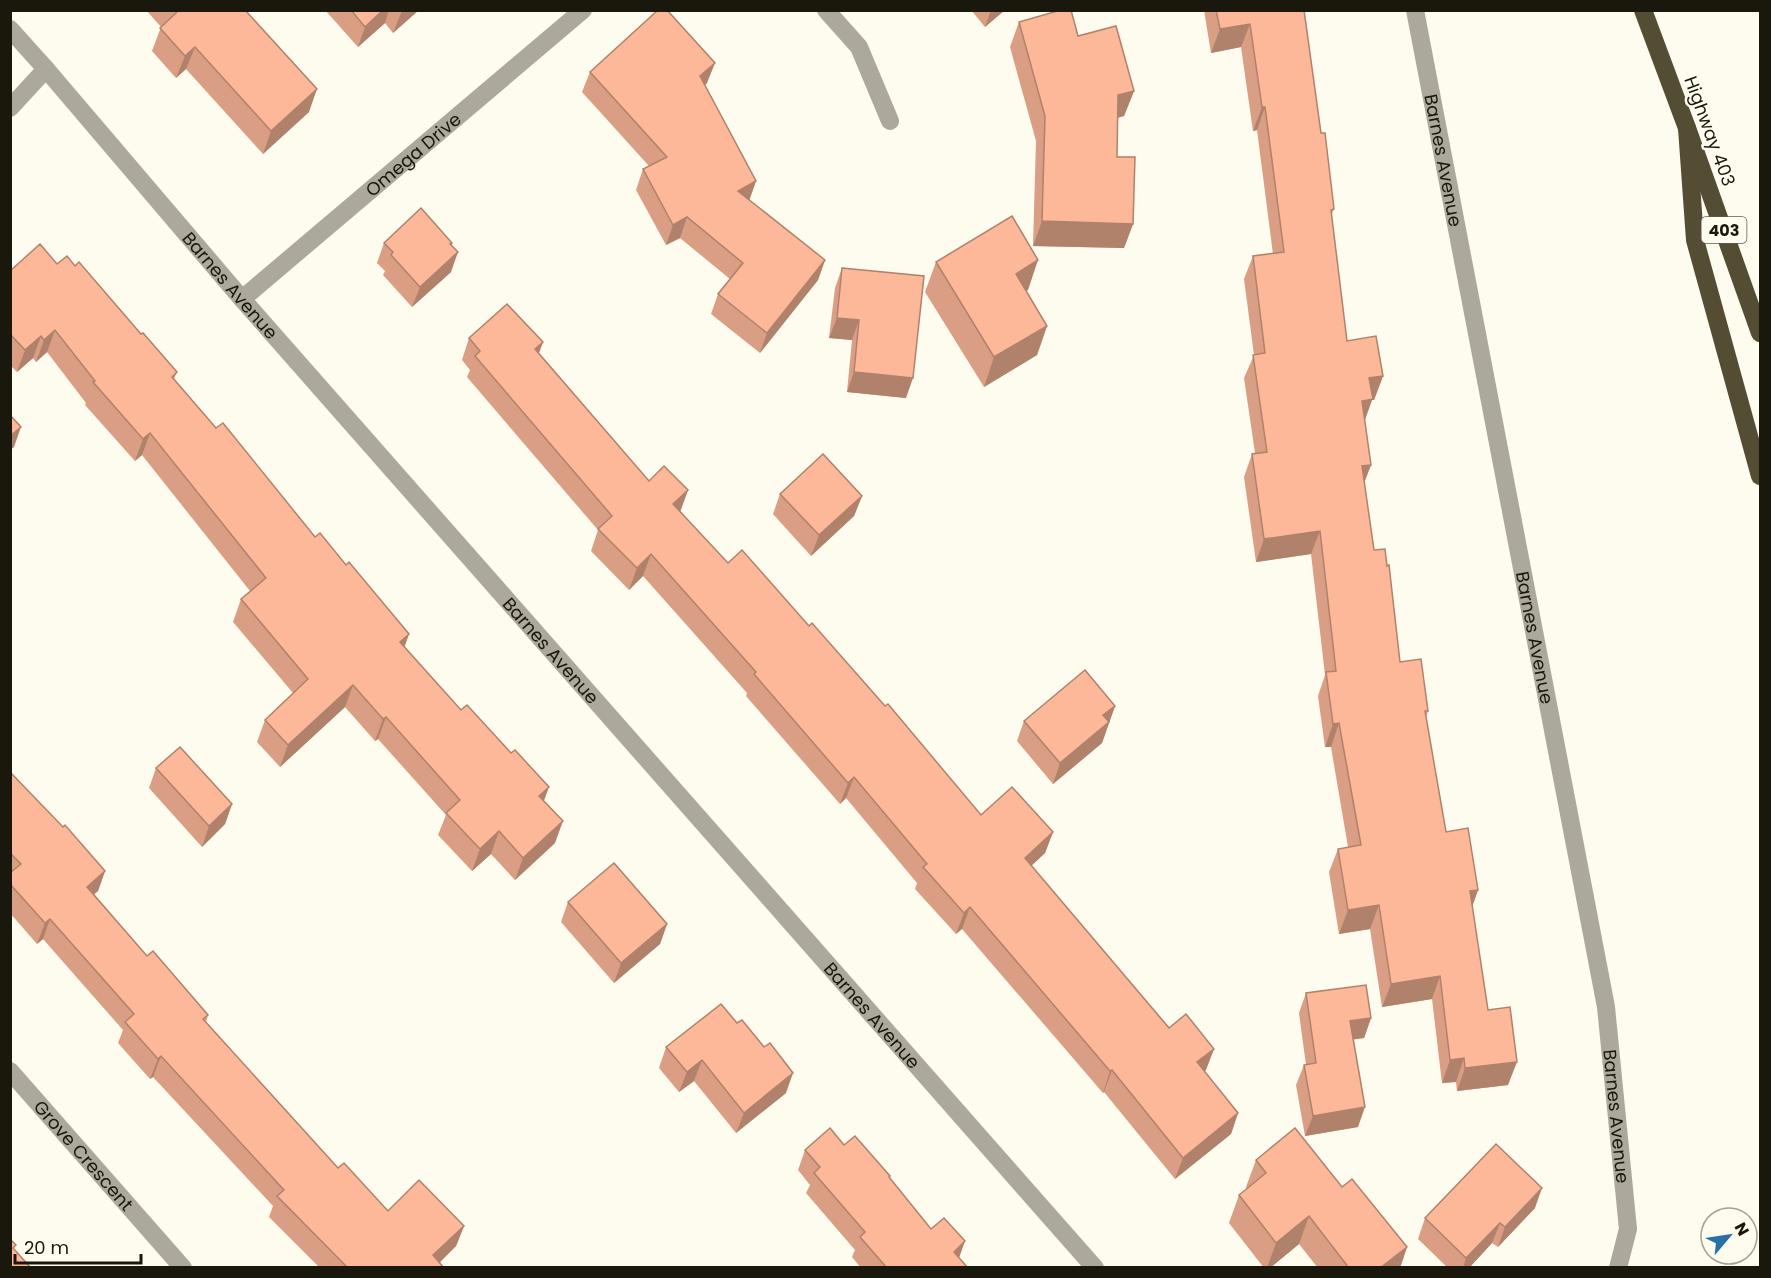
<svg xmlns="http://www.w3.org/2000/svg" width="1771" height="1278" viewBox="0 0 1771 1278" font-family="Poppins,sans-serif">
<rect width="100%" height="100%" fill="#fefbef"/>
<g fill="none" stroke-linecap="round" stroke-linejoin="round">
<g stroke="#aca89c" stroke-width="18">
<polyline points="826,10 859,47 890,121"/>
<path id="s1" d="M1415 10 1606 1007 1628 1229 1618 1268"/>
<path id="s2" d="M10 29 46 69 242 299 1095 1268"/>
<polyline points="10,108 46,69"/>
<path id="s3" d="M242 299 583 10"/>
<path id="s4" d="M10 1071 183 1268"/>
</g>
<g stroke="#554c34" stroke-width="18">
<polyline points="1643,10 1687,128 1760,333"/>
<polyline points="1687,128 1695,240 1760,476"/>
</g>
</g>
<g fill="#d99e84">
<polygon points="146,10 249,10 248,13 309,112 263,154 186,69 176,78 152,51 161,27"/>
<polygon points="325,10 419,10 393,33 385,23 358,47"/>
<polygon points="971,10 1005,10 985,27"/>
<polygon points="1204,10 1304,10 1321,133 1334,209 1331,216 1347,341 1383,376 1374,400 1372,400 1365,420 1371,465 1364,483 1374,550 1400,662 1428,711 1426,717 1446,832 1478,890 1472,906 1488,1010 1508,1085 1457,1091 1456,1082 1442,1083 1432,999 1382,1007 1370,929 1339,934 1329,872 1338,849 1348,847 1331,747 1325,747 1318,696 1325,675 1311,554 1256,562 1244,477 1252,454 1255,453 1244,378 1254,355 1244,279 1253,256 1273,254 1257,130 1253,131 1241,47 1211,53"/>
<polygon points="1019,22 1078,36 1134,91 1124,116 1117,118 1117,157 1133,224 1124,248 1033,246 1036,141 1010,47"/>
<polygon points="590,72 707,83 705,85 756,181 749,200 825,260 818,280 760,353 711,314 718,294 730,279 680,238 666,245 636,190 643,169 649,166 582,92"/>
<polygon points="384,243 452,243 451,272 412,307 383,275 385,271 377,263"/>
<polygon points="936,262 1028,290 1026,291 1047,326 1037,355 984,387 925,292"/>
<polygon points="57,264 75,266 177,372 174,379 216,428 315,537 346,565 409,634 404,648 544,801 555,843 515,880 491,854 472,871 438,835 446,815 378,739 375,741 345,707 280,767 257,742 265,720 293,693 233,622 241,599 250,591 142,455 135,461 85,405 86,403 47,352 36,362 33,358 17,372 10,365 10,271"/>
<polygon points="842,268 906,398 847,392 852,340 829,338 835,288"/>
<polygon points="469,338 543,342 539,353 649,481 688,490 680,512 728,563 809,626 981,815 1053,832 1045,853 1031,866 1206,1070 1204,1072 1238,1113 1231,1134 1175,1179 1104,1092 1103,1093 962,929 956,934 915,889 917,883 846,798 840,804 746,696 747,693 643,576 629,590 591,551 598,530 467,377 470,370 462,360"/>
<polygon points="780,494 862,496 854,516 811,556 773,514"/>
<polygon points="1115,706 1102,743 1053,784 1017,741 1024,721"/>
<polygon points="156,768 232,804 225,824 202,847 149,788"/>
<polygon points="10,772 105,871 98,891 94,894 147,956 208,1015 206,1022 338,1168 388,1211 464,1226 456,1246 440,1262 444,1268 320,1268 269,1217 273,1206 153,1077 150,1079 118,1043 123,1030 43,939 37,944 10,913"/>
<polygon points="568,902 667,924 660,944 614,983 561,922"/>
<polygon points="1306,993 1371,1018 1364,1038 1354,1039 1358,1127 1305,1136 1296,1085 1304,1065 1306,1065 1299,1013"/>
<polygon points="666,1047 786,1093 736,1133 694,1081 679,1092 659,1068"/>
<polygon points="844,1145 890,1176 890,1178 931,1229 968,1268 861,1268 852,1257 855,1250 806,1193 810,1185 798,1170 805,1150"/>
<polygon points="1256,1160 1342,1187 1407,1247 1400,1268 1318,1268 1299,1244 1270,1268 1264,1268 1229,1223 1239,1195 1247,1189 1246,1187"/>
<polygon points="1535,1208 1498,1247 1492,1243 1469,1268 1448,1268 1418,1239 1425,1218"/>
</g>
<g fill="#b0816b">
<polygon points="383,10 389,10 385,23 358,47 365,27"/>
<polygon points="404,10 419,10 393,33 401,13"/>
<polygon points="991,10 1005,10 985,27"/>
<polygon points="1250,24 1241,47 1211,53 1220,29"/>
<polygon points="195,47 186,69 176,78 185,56"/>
<polygon points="715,63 707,83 693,97 700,76"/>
<polygon points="317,89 309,112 263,154 271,131"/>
<polygon points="1134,91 1124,116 1109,120 1118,95"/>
<polygon points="1262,107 1265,107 1257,130 1253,131"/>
<polygon points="756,181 749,201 738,191"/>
<polygon points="687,217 680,238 666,245 673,225"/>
<polygon points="1042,221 1133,224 1124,248 1033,246"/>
<polygon points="458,252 451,272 412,307 420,287"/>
<polygon points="825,260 818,280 760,353 767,333"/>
<polygon points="1038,260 1028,290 1006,303 1016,274"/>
<polygon points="837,318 859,320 852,340 829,338"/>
<polygon points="1047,326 1037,355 984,387 994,357"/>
<polygon points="55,330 47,352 36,362 44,340"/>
<polygon points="41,336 33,358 17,372 25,350"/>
<polygon points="543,342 535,363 535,349"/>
<polygon points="854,372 913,378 906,398 847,392"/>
<polygon points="1383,376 1374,400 1372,400 1364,422 1362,402 1369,378"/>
<polygon points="21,427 14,447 10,450 10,436"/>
<polygon points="150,433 142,455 135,461 143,439"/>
<polygon points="1371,465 1362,488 1362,466"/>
<polygon points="688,490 680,512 673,504"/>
<polygon points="862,496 854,516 811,556 819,535"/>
<polygon points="1320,531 1311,554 1256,562 1264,539"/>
<polygon points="651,554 643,576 629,590 637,568"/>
<polygon points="409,634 401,656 400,642"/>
<polygon points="353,685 345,707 280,767 288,745"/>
<polygon points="1115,706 1102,743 1053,784 1060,763 1103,715"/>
<polygon points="386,717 378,739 375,741 383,719"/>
<polygon points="1339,723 1331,747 1325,747 1333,724"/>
<polygon points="854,777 846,798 840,804 848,783"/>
<polygon points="549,787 541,809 539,796"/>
<polygon points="232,804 225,824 202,847 209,826"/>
<polygon points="563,821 555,843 515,880 523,858"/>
<polygon points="499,831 491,854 472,871 480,849"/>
<polygon points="1053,832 1045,853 1017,879 1025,858"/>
<polygon points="105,871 98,891 79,907 87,887"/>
<polygon points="1478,890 1470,913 1470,891"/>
<polygon points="1379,905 1370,929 1339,934 1348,910"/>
<polygon points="970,907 962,929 956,934 964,913"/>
<polygon points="50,919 43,939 37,944 45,923"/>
<polygon points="667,924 660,944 614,983 621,963"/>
<polygon points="1440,976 1432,999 1382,1007 1391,984"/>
<polygon points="1371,1018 1364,1038 1343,1041 1350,1021"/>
<polygon points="1214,1049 1206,1070 1189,1084 1197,1062"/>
<polygon points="161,1056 153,1077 150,1079 158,1059"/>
<polygon points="1464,1058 1456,1082 1442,1083 1450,1060"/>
<polygon points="702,1060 694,1081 679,1092 687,1072"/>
<polygon points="1517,1062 1508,1085 1457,1091 1465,1068"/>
<polygon points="1112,1070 1104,1092 1103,1093 1110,1071"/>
<polygon points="793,1073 786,1093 736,1133 744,1113"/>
<polygon points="1365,1107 1358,1127 1305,1136 1313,1116"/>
<polygon points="1238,1113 1231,1134 1175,1179 1183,1158"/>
<polygon points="1542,1188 1535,1208 1498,1247 1505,1227"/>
<polygon points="1309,1216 1299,1244 1270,1268 1267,1268 1276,1243"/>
<polygon points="1500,1223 1492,1243 1469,1268 1463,1268 1466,1258"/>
<polygon points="464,1226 456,1246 434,1268 433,1255"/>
<polygon points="965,1241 958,1261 954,1252"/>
<polygon points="1407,1247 1400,1268 1380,1268"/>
</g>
<g fill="#fcb899" stroke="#b0816b" stroke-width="1.5">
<polygon points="175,10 245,10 317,89 271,131 195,47 185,56 160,28 177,12"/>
<polygon points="351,10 383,10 365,27"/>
<polygon points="658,10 667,10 715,63 700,76 756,181 738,191 825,260 767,333 718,294 743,263 687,217 673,225 643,169 667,157 590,72"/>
<polygon points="1061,10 1071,10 1078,36 1116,26 1134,91 1118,95 1117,157 1135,157 1133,224 1042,221 1045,116 1019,22"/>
<polygon points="1216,10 1304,10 1321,133 1325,133 1334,209 1331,210 1347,341 1376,336 1383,376 1369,378 1373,399 1362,401 1371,465 1362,466 1374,550 1385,549 1387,566 1389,565 1400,662 1421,659 1428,711 1425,711 1446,832 1468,828 1478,890 1470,891 1488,1010 1510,1007 1517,1062 1465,1068 1464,1058 1450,1060 1440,976 1391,984 1379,905 1348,910 1338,849 1361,845 1339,723 1333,724 1326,672 1336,671 1320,531 1264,539 1252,454 1267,452 1253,355 1265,353 1253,256 1284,252 1265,107 1262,107 1250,24 1220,29"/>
<polygon points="421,208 452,243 450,244 458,252 420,287 391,255 393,252 384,243"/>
<polygon points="1012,216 1038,260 1016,274 1047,326 994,357 936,262"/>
<polygon points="40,244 57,264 67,256 75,266 79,262 141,334 143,333 177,372 172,377 216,428 223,423 315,537 320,533 346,565 349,562 409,634 400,642 461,710 467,705 511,753 515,750 549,787 539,796 563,821 523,858 499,831 480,849 446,813 460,800 386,717 383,719 353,685 288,745 265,720 308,679 241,599 266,578 150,433 143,439 93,382 95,381 55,330 44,340 41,336 25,350 10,334 10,271"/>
<polygon points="842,268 924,276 913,378 854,372 859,320 837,318"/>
<polygon points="507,304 543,342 535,349 649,481 664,466 688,490 673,504 728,563 742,550 809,626 812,623 885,706 888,704 981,815 1012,787 1053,832 1025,858 1169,1028 1186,1014 1214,1049 1197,1062 1238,1113 1183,1158 1112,1070 1110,1071 970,907 964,913 923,867 927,864 854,777 848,783 754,674 756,672 651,554 637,568 598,529 612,516 475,356 480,351 469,338"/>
<polygon points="10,415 21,427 10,436"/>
<polygon points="823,454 862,496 819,535 780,494"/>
<polygon points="1085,670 1115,706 1103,715 1109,722 1060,763 1024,721"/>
<polygon points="180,747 232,804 209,826 156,768"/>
<polygon points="10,772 63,827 65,825 105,871 87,887 147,956 153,951 208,1015 203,1019 338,1168 344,1163 388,1211 419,1180 464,1226 433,1255 444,1268 348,1268 277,1196 284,1190 161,1056 158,1059 125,1022 134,1014 50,919 45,923 10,884 10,873 21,864 10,853"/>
<polygon points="614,863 667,924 621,963 568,902"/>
<polygon points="1366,985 1371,1018 1350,1021 1365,1107 1313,1116 1304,1065 1316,1063 1306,993"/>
<polygon points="721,1004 737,1023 742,1020 764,1047 770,1043 793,1073 744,1113 702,1060 687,1072 666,1047"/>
<polygon points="830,1128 844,1145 855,1136 890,1176 889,1177 931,1229 944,1218 965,1241 954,1252 968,1268 887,1268 860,1237 865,1232 814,1173 820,1167 805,1150"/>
<polygon points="1295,1128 1342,1187 1352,1179 1407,1247 1380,1268 1349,1268 1309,1216 1276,1243 1239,1195 1266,1173 1256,1160"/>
<polygon points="1496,1144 1542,1188 1505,1227 1500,1223 1466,1258 1425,1218"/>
<polygon points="10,1239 16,1245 13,1248 31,1268 10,1268"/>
</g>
<g text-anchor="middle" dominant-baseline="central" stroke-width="5" stroke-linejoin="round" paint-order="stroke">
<rect fill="#fefbef" stroke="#5e5b50" stroke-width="1.5" x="1701.5" y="217" width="45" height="26" rx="4.5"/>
<g font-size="16" font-weight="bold" fill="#1a170c">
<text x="1724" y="230">403</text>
</g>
<g font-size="18" fill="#1a170c" stroke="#fefbef">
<text transform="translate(1710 131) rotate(70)">Highway 403</text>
<text stroke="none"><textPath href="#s3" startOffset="224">Omega Drive</textPath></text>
<text stroke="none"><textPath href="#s1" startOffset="153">Barnes Avenue</textPath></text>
<text stroke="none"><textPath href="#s2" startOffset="338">Barnes Avenue</textPath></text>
<text stroke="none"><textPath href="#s1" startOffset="639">Barnes Avenue</textPath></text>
<text stroke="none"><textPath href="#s2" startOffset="824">Barnes Avenue</textPath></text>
<text stroke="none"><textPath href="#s2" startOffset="1310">Barnes Avenue</textPath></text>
<text stroke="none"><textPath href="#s1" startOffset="1125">Barnes Avenue</textPath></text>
<text stroke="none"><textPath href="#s4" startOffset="112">Grove Crescent</textPath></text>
</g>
</g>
<rect width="1771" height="1278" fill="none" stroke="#1a170c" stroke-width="24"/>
<g transform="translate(1729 1236) rotate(61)"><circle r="28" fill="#fefbef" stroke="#a3a094" stroke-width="1.5"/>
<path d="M0-4.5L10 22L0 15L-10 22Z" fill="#2971a5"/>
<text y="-9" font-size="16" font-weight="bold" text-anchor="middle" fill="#1a170c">N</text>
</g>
<path d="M15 1254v9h126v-9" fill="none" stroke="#1a170c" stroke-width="3"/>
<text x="24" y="1254" font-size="18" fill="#1a170c" stroke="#fefbef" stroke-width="4.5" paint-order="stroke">20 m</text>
</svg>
